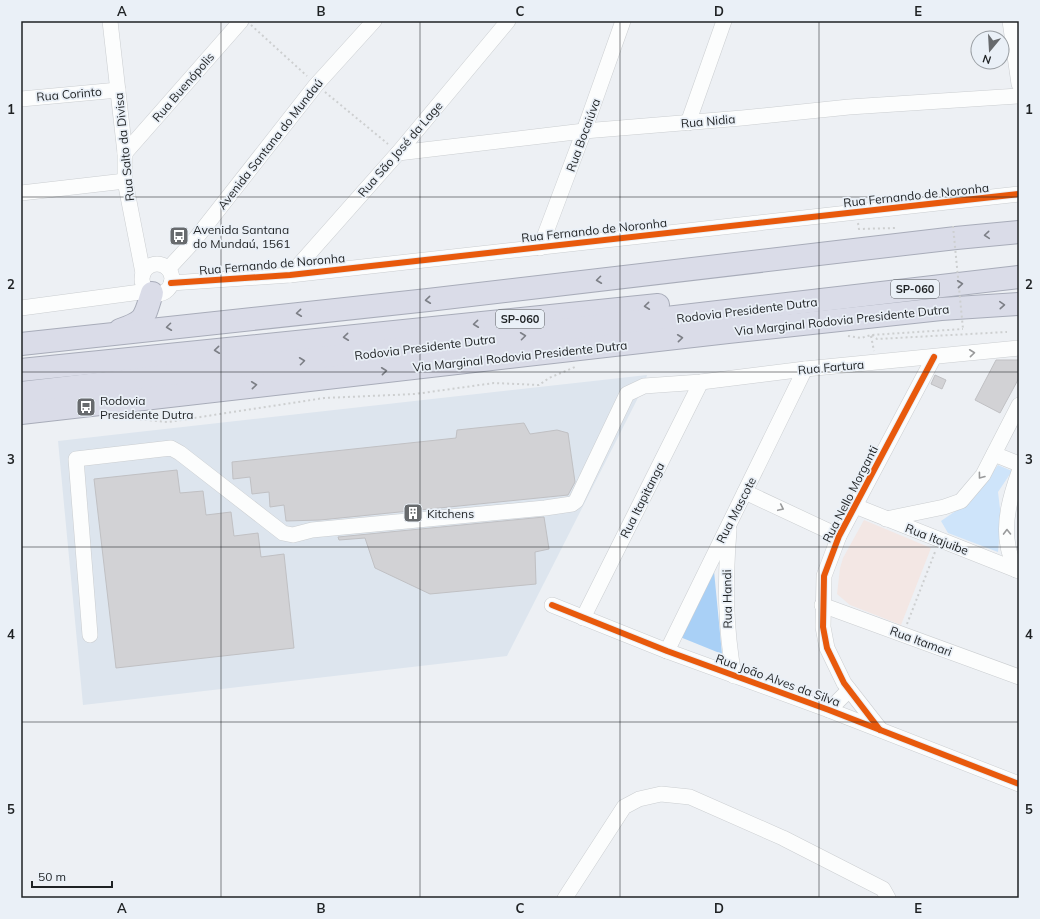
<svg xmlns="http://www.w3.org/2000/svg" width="1040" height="919" viewBox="0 0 1040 919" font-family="Mulish,sans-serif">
<rect width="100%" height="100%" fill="#edf0f4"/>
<polygon fill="#dde5ee" points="647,375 644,386 507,656 83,705 58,441"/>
<polygon fill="#f3e7e4" points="864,520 931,548 901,625 850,605 837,594 840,568 843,558"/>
<polygon fill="#cee4fa" points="998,465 1012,471 998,492 1001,517 998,552 948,533 941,521 973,499"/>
<polygon fill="#a9d0f6" points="714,571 722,654 680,637"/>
<g fill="#d2d2d5" stroke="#c0c0c3">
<polygon points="996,360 1019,360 1019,378 1000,413 975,400"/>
<polygon points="935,375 946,380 942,389 931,384"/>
<polygon points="524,423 530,434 557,430 568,433 575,482 568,495 320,520 286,521 284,505 270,507 269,492 252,494 250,477 233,479 232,462 456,438 457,430"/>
<polygon points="177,470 180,493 203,491 206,515 231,512 234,536 258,533 261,557 284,554 294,648 116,668 94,479"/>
<polygon points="544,517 549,549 535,552 536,584 430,594 375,568 365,538 339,540 338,537"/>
</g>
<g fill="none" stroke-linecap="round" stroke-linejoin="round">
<g stroke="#cbced1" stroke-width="16">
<g id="minor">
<polyline points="110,21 125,153 125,181 143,273"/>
<polyline points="1010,21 1019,84"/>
<polyline points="21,99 118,90"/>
<polyline points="688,123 724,21"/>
<polyline points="125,153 241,21"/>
<polyline points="398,153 584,131 742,118 849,107 1019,96"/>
<polyline points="21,193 125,181"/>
<polyline points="540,248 584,131 623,21"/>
<circle cx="157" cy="279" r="15"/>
<polyline points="168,269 193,242 316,85 374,21"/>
<polyline points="290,275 398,153 508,21"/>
<polyline points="171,283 290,275 1019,194"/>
<polyline points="21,308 148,291"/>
<polyline points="994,454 1019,464"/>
<polyline points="745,492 839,536"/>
<polyline points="855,506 1019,571"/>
<polyline points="886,519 944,507 961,501 983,475 1019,405"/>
<path d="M729 530C725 581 725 625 734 676"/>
<path d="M1016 570C1013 562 1009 554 1008 546 1003 521 1011 495 1019 472"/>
<polyline points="552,605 667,651 829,710 1019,784"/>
<polyline points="822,605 1019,677"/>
<polyline points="583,618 701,382"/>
<polyline points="90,635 76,459 171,448 180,453 283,533 293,535 312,530 545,508 572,504 576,501 627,394 644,386 701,382 805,369 1019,348"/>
<polyline points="667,651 805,369"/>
<polyline points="829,710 849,690"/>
<polyline points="880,729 844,683 827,648 823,627 824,576 839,536 934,357"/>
<polyline points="565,898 624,807 639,799 661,794 690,797 783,838 883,889 888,898"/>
</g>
</g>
<g stroke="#a8acb9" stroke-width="24">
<g id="highway">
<path d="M120 330C146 321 144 318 152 293"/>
<polyline points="21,344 428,300 956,238 1019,232"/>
<polyline points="21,370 658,305"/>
<polyline points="21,393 1019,277"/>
<polyline points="21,413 728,332 941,309 1019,304"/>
</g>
</g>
<g stroke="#cdcfd0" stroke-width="2" stroke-dasharray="2 3" stroke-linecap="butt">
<polyline points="251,25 307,76"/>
<polyline points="325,92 388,144"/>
<polyline points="858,223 859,229 896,228"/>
<polyline points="872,335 877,339 1007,332"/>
<polyline points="848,336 861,338 871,335 963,329"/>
<polyline points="871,336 874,351"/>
<polyline points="125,418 168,422 324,398 415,394 494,383 539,385 549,378 575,367"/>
<polyline points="907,624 935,552"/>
</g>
<use href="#minor" stroke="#fcfdfd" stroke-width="15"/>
<use href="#highway" stroke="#dadce8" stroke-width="22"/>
<polyline stroke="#cdcfd0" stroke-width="2" stroke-dasharray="2 3" stroke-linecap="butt" points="953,226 963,329"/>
<g stroke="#eaf0f7" stroke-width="8">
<g id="cycleway">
<polyline points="171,283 290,275 1019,194"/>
<polyline points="552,605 667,651 829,710 1019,784"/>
<polyline points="880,730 844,683 827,648 823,627 824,576 839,536 934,357"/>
</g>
</g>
<use href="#cycleway" stroke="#e8590c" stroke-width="6"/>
</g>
<defs><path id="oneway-chevron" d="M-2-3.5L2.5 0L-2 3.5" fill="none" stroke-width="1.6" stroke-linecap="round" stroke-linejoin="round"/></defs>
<g stroke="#7c7f86">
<use href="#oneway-chevron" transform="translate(987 235) rotate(175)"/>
<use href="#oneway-chevron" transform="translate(599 280) rotate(173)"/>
<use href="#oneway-chevron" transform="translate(960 284) rotate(-6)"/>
<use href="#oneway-chevron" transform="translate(428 300) rotate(174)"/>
<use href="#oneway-chevron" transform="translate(1002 305) rotate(-4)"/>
<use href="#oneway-chevron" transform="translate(647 306) rotate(174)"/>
<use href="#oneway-chevron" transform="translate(299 313) rotate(174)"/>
<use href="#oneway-chevron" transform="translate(476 324) rotate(174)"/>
<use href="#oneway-chevron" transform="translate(169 327) rotate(173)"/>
<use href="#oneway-chevron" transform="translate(523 336) rotate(-7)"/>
<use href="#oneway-chevron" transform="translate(346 337) rotate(174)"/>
<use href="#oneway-chevron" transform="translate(680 338) rotate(-6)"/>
<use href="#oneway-chevron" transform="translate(217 350) rotate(174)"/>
<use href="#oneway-chevron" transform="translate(302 361) rotate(-7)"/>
<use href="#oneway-chevron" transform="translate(384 371) rotate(-6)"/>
<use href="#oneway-chevron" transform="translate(254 385) rotate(-6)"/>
</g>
<g stroke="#999a9b">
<use href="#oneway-chevron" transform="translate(972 353) rotate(-6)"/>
<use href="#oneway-chevron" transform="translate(981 476) rotate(127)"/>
<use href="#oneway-chevron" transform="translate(781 508) rotate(25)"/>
<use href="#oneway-chevron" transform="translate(1007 532) rotate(-91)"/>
</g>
<path fill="none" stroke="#1f2224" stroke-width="1" stroke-opacity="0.55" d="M221 21V898M420 21V898M620 21V898M819 21V898M21 197H1019M21 372H1019M21 547H1019M21 722H1019"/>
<defs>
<g id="bus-square" transform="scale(1)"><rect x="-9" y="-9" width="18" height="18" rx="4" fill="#676a6d" stroke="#eaf0f7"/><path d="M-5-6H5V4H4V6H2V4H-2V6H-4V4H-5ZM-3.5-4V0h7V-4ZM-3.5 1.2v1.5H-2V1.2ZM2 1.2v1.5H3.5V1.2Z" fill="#fff"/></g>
<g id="building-square" transform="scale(1)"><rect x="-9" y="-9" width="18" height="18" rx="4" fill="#676a6d" stroke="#eaf0f7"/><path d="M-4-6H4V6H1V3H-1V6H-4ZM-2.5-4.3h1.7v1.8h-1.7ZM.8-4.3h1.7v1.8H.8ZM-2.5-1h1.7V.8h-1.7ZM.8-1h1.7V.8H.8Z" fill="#fff"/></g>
</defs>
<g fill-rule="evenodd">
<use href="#bus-square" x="179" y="236"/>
<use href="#bus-square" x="86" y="407"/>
<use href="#building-square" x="413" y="513"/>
</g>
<g text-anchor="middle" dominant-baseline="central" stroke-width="3.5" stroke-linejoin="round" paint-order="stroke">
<g fill="#eaf0f7" stroke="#5c6063" stroke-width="1">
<rect x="891" y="280" width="48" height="18" rx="3"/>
<rect x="496" y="310" width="48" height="18" rx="3"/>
</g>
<g font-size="11" font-weight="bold" fill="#1f2224">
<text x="915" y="289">SP-060</text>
<text x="520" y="319">SP-060</text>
</g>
<g font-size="12" fill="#1f2224" stroke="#eaf0f7">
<text transform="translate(183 87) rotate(-49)">Rua Buenópolis</text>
<text transform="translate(69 94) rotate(-5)">Rua Corinto</text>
<text transform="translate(708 121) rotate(-5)">Rua Nidia</text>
<text transform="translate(583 135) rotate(-70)">Rua Bocaiúva</text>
<text transform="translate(270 144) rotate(-52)">Avenida Santana do Mundaú</text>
<text transform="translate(124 147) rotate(-96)">Rua Salto da Divisa</text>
<text transform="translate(400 149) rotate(-49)">Rua São José da Lage</text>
<text transform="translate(916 195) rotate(-6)">Rua Fernando de Noronha</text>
<text transform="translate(594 230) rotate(-6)">Rua Fernando de Noronha</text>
<text transform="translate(272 264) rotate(-5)">Rua Fernando de Noronha</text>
<text transform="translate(747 310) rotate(-7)">Rodovia Presidente Dutra</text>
<text transform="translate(842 320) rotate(-6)">Via Marginal Rodovia Presidente Dutra</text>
<text transform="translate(425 347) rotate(-7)">Rodovia Presidente Dutra</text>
<text transform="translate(520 356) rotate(-6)">Via Marginal Rodovia Presidente Dutra</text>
<text transform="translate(831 367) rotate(-5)">Rua Fartura</text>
<text transform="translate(850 494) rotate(-63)">Rua Nello Morganti</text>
<text transform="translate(642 500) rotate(-63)">Rua Itapitanga</text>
<text transform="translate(736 510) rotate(-63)">Rua Mascote</text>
<text transform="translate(937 539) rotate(21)">Rua Itajuibe</text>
<text transform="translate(727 599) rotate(-91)">Rua Handi</text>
<text transform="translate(921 641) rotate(20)">Rua Itamari</text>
<text transform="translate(778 680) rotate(20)">Rua João Alves da Silva</text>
</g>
<g font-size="12" fill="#1f2224" stroke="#eaf0f7" text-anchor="start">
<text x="193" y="229">Avenida Santana<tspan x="193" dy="14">do Mundaú, 1561</tspan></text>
<text x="100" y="400">Rodovia<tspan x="100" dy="14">Presidente Dutra</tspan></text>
<text x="427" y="513">Kitchens</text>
</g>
</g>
<rect width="1040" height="919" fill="none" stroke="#eaf0f7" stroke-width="44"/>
<g transform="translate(990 50) rotate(198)"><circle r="19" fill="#eaf0f7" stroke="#999ea3"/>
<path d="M0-3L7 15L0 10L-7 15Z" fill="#676a6d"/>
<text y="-6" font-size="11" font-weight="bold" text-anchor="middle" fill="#1f2224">N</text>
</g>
<path d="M32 881v6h80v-6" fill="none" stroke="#1f2224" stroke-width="2"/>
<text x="38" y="881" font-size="12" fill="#1f2224" stroke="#eaf0f7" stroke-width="3" paint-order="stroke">50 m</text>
<rect x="22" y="22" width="996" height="875" fill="none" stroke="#1f2224" stroke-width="1.5"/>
<g font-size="13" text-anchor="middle" font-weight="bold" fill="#1f2224">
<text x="122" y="16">A</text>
<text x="321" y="16">B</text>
<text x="520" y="16">C</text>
<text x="719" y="16">D</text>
<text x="918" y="16">E</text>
<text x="11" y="114">1</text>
<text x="1029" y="114">1</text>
<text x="11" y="289">2</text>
<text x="1029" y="289">2</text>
<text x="11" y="464">3</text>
<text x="1029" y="464">3</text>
<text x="11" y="639">4</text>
<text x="1029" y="639">4</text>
<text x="11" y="814">5</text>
<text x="1029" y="814">5</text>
<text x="122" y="913">A</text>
<text x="321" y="913">B</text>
<text x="520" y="913">C</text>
<text x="719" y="913">D</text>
<text x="918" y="913">E</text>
</g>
</svg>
